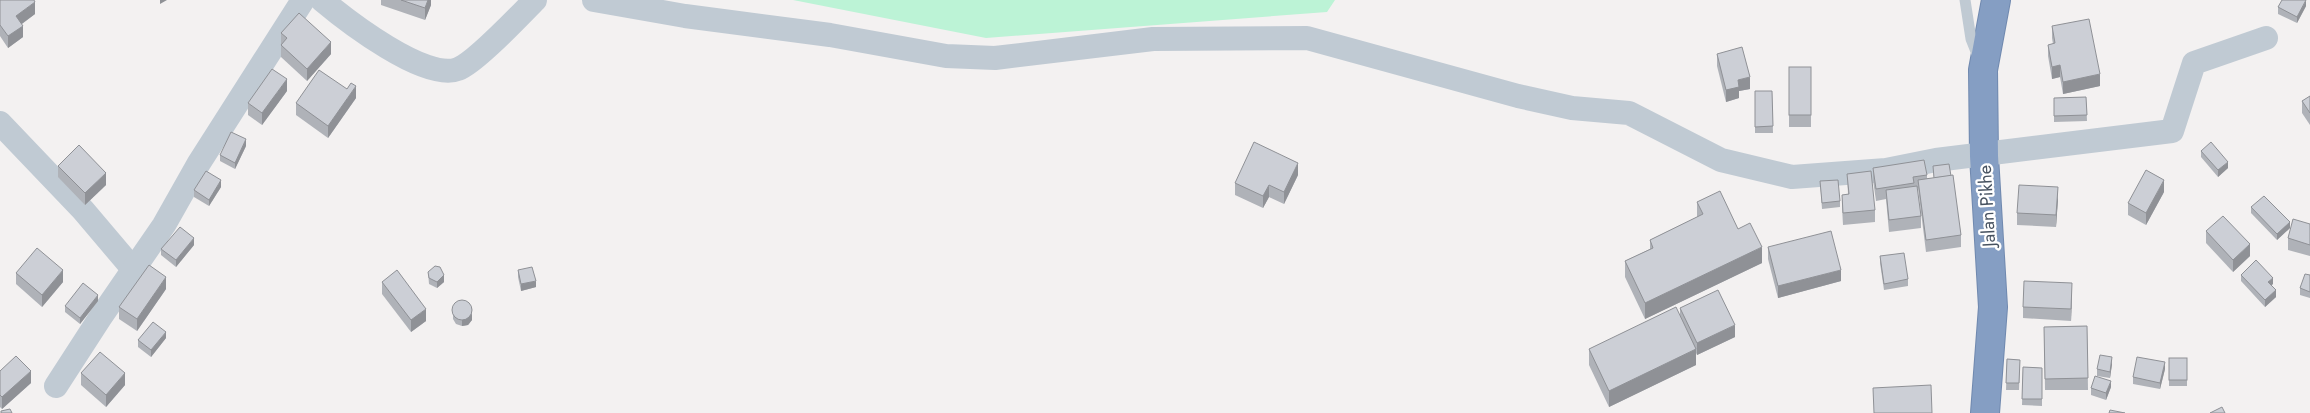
<svg xmlns="http://www.w3.org/2000/svg" width="2310" height="413" viewBox="0 0 2310 413" font-family="Jost,sans-serif">
<rect width="100%" height="100%" fill="#f3f1f1"/>
<polygon fill="#bcf3d6" points="793,0 1335,0 1327,12 986,38"/>
<g fill="none" stroke-linecap="round" stroke-linejoin="round">
<g stroke="#7089af" stroke-width="30">
<polyline id="highway" points="1985,413 1993,307 1984,156 1983,70 1996,0"/>
</g>
<polyline stroke="#c0cad3" stroke-width="11" points="1965,0 1971,39 1979,59"/>
<g stroke="#c0cad3" stroke-width="24">
<path d="M322 0C347 21 426 82 458 69 475 63 520 15 535 0"/>
<polyline points="594,0 685,16 830,35 946,56 995,58 1153,39 1307,38 1518,96 1572,108 1629,113 1721,160 1792,177 1886,170 1936,160 2172,131 2194,63 2266,38"/>
<polyline points="0,123 83,210 133,269"/>
<polyline points="56,386 100,318 164,225 199,163 303,0"/>
</g>
<use href="#highway" stroke="#859ec3" stroke-width="28"/>
</g>
<g fill="#afb2b8">
<polygon points="0,0 35,14 22,24 23,37 8,48 0,36"/>
<polygon points="381,0 431,0 431,5 425,20 381,5"/>
<polygon points="2306,6 2297,23 2278,14 2278,7"/>
<polygon points="2052,26 2100,86 2063,94 2060,77 2052,79 2048,56 2048,45 2053,44 2052,38"/>
<polygon points="281,33 331,54 307,81 281,57"/>
<polygon points="1717,54 1750,89 1739,91 1739,98 1726,102 1717,66"/>
<rect x="1789" y="67" width="22" height="60"/>
<polygon points="287,91 262,125 248,115 248,103"/>
<polygon points="1755,91 1772,91 1773,133 1755,133"/>
<polygon points="2310,96 2310,125 2302,113 2302,101"/>
<polygon points="2086,97 2087,121 2054,122 2054,98"/>
<polygon points="356,98 328,138 296,115 296,103"/>
<polygon points="246,146 235,169 220,161 220,155"/>
<polygon points="2201,151 2228,168 2218,177 2201,157"/>
<polygon points="58,166 106,185 85,205 58,177"/>
<polygon points="1933,166 1961,235 1961,247 1926,252 1918,188 1917,188 1921,216 1921,228 1889,232 1886,199 1876,201 1873,180 1873,168 1927,175 1927,178 1934,178"/>
<polygon points="1847,174 1875,210 1875,222 1843,225 1842,207 1842,195 1848,194"/>
<polygon points="1298,175 1284,204 1269,197 1263,208 1235,195 1235,183"/>
<polygon points="1820,181 1840,201 1840,207 1822,209"/>
<polygon points="221,187 209,206 194,197 194,190"/>
<polygon points="2164,192 2146,225 2128,215 2128,203"/>
<polygon points="2058,199 2056,227 2017,225 2017,213"/>
<polygon points="1697,202 1738,229 1762,263 1645,319 1625,277 1625,261 1650,249 1650,240 1697,217"/>
<polygon points="2251,207 2290,228 2277,240 2251,213"/>
<polygon points="2310,224 2310,256 2288,250 2288,238"/>
<polygon points="2206,231 2250,256 2233,272 2206,243"/>
<polygon points="194,245 176,267 161,255 161,249"/>
<polygon points="1768,247 1841,281 1778,298 1768,259"/>
<polygon points="1880,256 1908,279 1908,286 1884,290 1880,263"/>
<polygon points="518,270 536,287 521,291 518,277"/>
<polygon points="428,272 444,282 437,288 429,284"/>
<polygon points="16,273 63,282 42,307 16,284"/>
<polygon points="2241,275 2273,284 2271,285 2276,297 2265,307 2241,281"/>
<polygon points="2310,275 2310,298 2300,295 2300,288"/>
<polygon points="382,282 426,321 411,332 382,294"/>
<polygon points="166,289 137,331 119,319 119,307"/>
<polygon points="2072,295 2071,321 2023,318 2023,307"/>
<polygon points="98,301 80,324 65,312 65,306"/>
<polygon points="453,307 472,307 472,320 468,325 462,326 456,324 453,319"/>
<polygon points="1680,308 1735,337 1697,355 1696,353 1696,365 1609,407 1589,365 1589,349 1680,316"/>
<polygon points="2087,326 2088,390 2045,390 2044,327"/>
<polygon points="166,338 151,357 138,347 138,340"/>
<rect x="2169" y="358" width="18" height="28"/>
<polygon points="2007,359 2020,360 2019,390 2006,390"/>
<polygon points="2112,364 2110,378 2097,376 2097,369"/>
<polygon points="2023,367 2042,368 2042,406 2022,405"/>
<polygon points="2165,369 2160,389 2133,384 2133,377"/>
<polygon points="0,371 31,383 2,409 0,407"/>
<polygon points="81,373 125,385 106,407 81,385"/>
<polygon points="2111,387 2106,400 2091,395 2091,388"/>
</g>
<g fill="#8f9196">
<polygon points="160,0 167,0 160,4"/>
<polygon points="428,0 431,0 431,5 425,20 425,8"/>
<polygon points="2306,0 2306,6 2297,23 2297,17"/>
<polygon points="35,2 35,14 16,28 16,16"/>
<polygon points="23,26 23,37 8,48 8,36"/>
<polygon points="331,42 331,54 307,81 307,69"/>
<polygon points="2060,65 2060,77 2052,79 2052,67"/>
<polygon points="2100,74 2100,86 2063,94 2063,82"/>
<polygon points="1750,77 1750,89 1739,91 1739,98 1726,102 1726,90 1738,80"/>
<polygon points="287,79 287,91 262,125 262,113"/>
<polygon points="356,86 356,98 328,138 328,126"/>
<polygon points="246,139 246,146 235,169 235,163"/>
<polygon points="2228,162 2228,168 2218,177 2218,170"/>
<polygon points="1298,163 1298,175 1284,204 1284,192"/>
<polygon points="106,173 106,185 85,205 85,193"/>
<polygon points="221,180 221,187 209,206 209,200"/>
<polygon points="2164,180 2164,192 2146,225 2146,213"/>
<polygon points="1269,185 1269,197 1263,208 1263,196"/>
<polygon points="2058,187 2058,199 2056,227 2056,215"/>
<polygon points="2290,222 2290,228 2277,240 2277,234"/>
<polygon points="194,238 194,245 176,267 176,260"/>
<polygon points="2250,244 2250,256 2233,272 2233,260"/>
<polygon points="1762,247 1762,263 1645,319 1645,303"/>
<polygon points="63,270 63,282 42,307 42,295"/>
<polygon points="1841,270 1841,281 1778,298 1778,286"/>
<polygon points="444,275 444,282 437,288 437,282"/>
<polygon points="166,277 166,289 137,331 137,319"/>
<polygon points="2273,278 2273,284 2268,288 2268,282"/>
<polygon points="536,281 536,287 521,291 521,284"/>
<polygon points="2072,283 2072,295 2071,321 2071,309"/>
<polygon points="2276,290 2276,297 2265,307 2265,300"/>
<polygon points="98,295 98,301 80,324 80,318"/>
<polygon points="426,309 426,321 411,332 411,320"/>
<polygon points="472,314 472,320 468,325 462,326 462,320"/>
<polygon points="1735,325 1735,337 1697,355 1697,343"/>
<polygon points="166,332 166,338 151,357 151,350"/>
<polygon points="1696,349 1696,365 1609,407 1609,391"/>
<polygon points="2112,357 2112,364 2110,378 2110,372"/>
<polygon points="2165,362 2165,369 2160,389 2160,383"/>
<polygon points="31,371 31,383 2,409 2,397"/>
<polygon points="125,373 125,385 106,407 106,395"/>
<polygon points="2111,381 2111,387 2106,400 2106,393"/>
</g>
<g fill="#cccfd6" stroke="#8f9196">
<polygon points="0,0 34,0 35,2 16,16 23,26 8,36 0,25"/>
<polygon points="401,0 428,0 425,8"/>
<polygon points="2282,0 2306,0 2297,17 2278,7"/>
<polygon points="299,13 331,42 307,69 281,45 287,38 281,33"/>
<polygon points="2089,19 2100,74 2063,82 2060,65 2052,67 2048,45 2055,43 2052,26"/>
<polygon points="1742,47 1750,77 1738,80 1739,87 1726,90 1717,54"/>
<rect x="1789" y="67" width="22" height="48"/>
<polygon points="272,69 287,79 262,113 248,103"/>
<polygon points="319,70 347,89 351,83 356,86 328,126 296,103"/>
<polygon points="1755,91 1772,91 1773,126 1755,127"/>
<polygon points="2310,96 2310,113 2302,101"/>
<polygon points="2086,97 2087,115 2054,116 2054,98"/>
<polygon points="231,132 246,139 235,163 220,155"/>
<polygon points="1254,142 1298,163 1284,192 1269,185 1263,196 1235,183"/>
<polygon points="2211,142 2228,162 2218,170 2201,151"/>
<polygon points="79,145 106,173 85,193 58,166"/>
<polygon points="1924,160 1927,175 1913,177 1914,183 1876,189 1873,168"/>
<polygon points="1949,164 1951,176 1934,178 1933,166"/>
<polygon points="2146,170 2164,180 2146,213 2128,203"/>
<polygon points="206,171 221,180 209,200 194,190"/>
<polygon points="1871,171 1875,210 1843,213 1842,195 1849,194 1847,174"/>
<polygon points="1953,175 1961,235 1926,240 1918,180"/>
<polygon points="1838,180 1840,201 1822,203 1820,181"/>
<polygon points="2019,185 2058,187 2056,215 2017,213"/>
<polygon points="1917,186 1921,216 1889,220 1886,190"/>
<polygon points="1720,191 1738,229 1750,223 1762,247 1645,303 1625,261 1653,248 1650,240 1703,214 1697,202"/>
<polygon points="2264,196 2290,222 2277,234 2251,207"/>
<polygon points="2223,216 2250,244 2233,260 2206,231"/>
<polygon points="2293,219 2310,224 2310,245 2288,238"/>
<polygon points="180,227 194,238 176,260 161,249"/>
<polygon points="1831,231 1841,270 1778,286 1768,247"/>
<polygon points="37,248 63,270 42,295 16,273"/>
<polygon points="1904,253 1908,279 1884,284 1880,256"/>
<polygon points="2256,260 2273,278 2268,282 2276,290 2265,300 2241,275"/>
<polygon points="149,265 166,277 137,319 119,307"/>
<polygon points="435,266 440,267 444,275 437,282 429,278 428,272"/>
<polygon points="532,267 536,281 521,284 518,270"/>
<polygon points="397,270 426,309 411,320 382,282"/>
<polygon points="2305,274 2310,275 2310,292 2300,288"/>
<polygon points="2024,281 2072,283 2071,309 2023,307"/>
<polygon points="83,283 98,295 80,318 65,306"/>
<polygon points="1718,290 1735,325 1697,343 1680,308"/>
<circle cx="462" cy="310" r="10"/>
<polygon points="1676,307 1696,349 1609,391 1589,349"/>
<polygon points="153,322 166,332 151,350 138,340"/>
<polygon points="2087,326 2088,378 2045,379 2044,327"/>
<polygon points="100,352 125,373 106,395 81,373"/>
<polygon points="2100,355 2112,357 2110,372 2097,369"/>
<polygon points="16,356 31,371 2,397 0,395 0,371"/>
<polygon points="2137,357 2165,362 2160,383 2133,377"/>
<rect x="2169" y="358" width="18" height="22"/>
<polygon points="2007,359 2020,360 2019,383 2006,383"/>
<polygon points="2023,367 2042,368 2042,399 2022,399"/>
<polygon points="2095,376 2111,381 2106,393 2091,388"/>
<polygon points="1931,385 1932,413 1874,413 1873,388"/>
<polygon points="2222,407 2225,413 2210,413"/>
<polygon points="10,409 12,413 1,413 1,411"/>
<polygon points="2110,410 2125,413 2109,413"/>
</g>
<g text-anchor="middle" dominant-baseline="central" stroke-width="4.5" stroke-linejoin="round" paint-order="stroke">
<g font-size="18" fill="#475260" stroke="#fff">
<text transform="translate(1987 206) rotate(-93)">Jalan Pikhe</text>
</g>
</g>
</svg>
